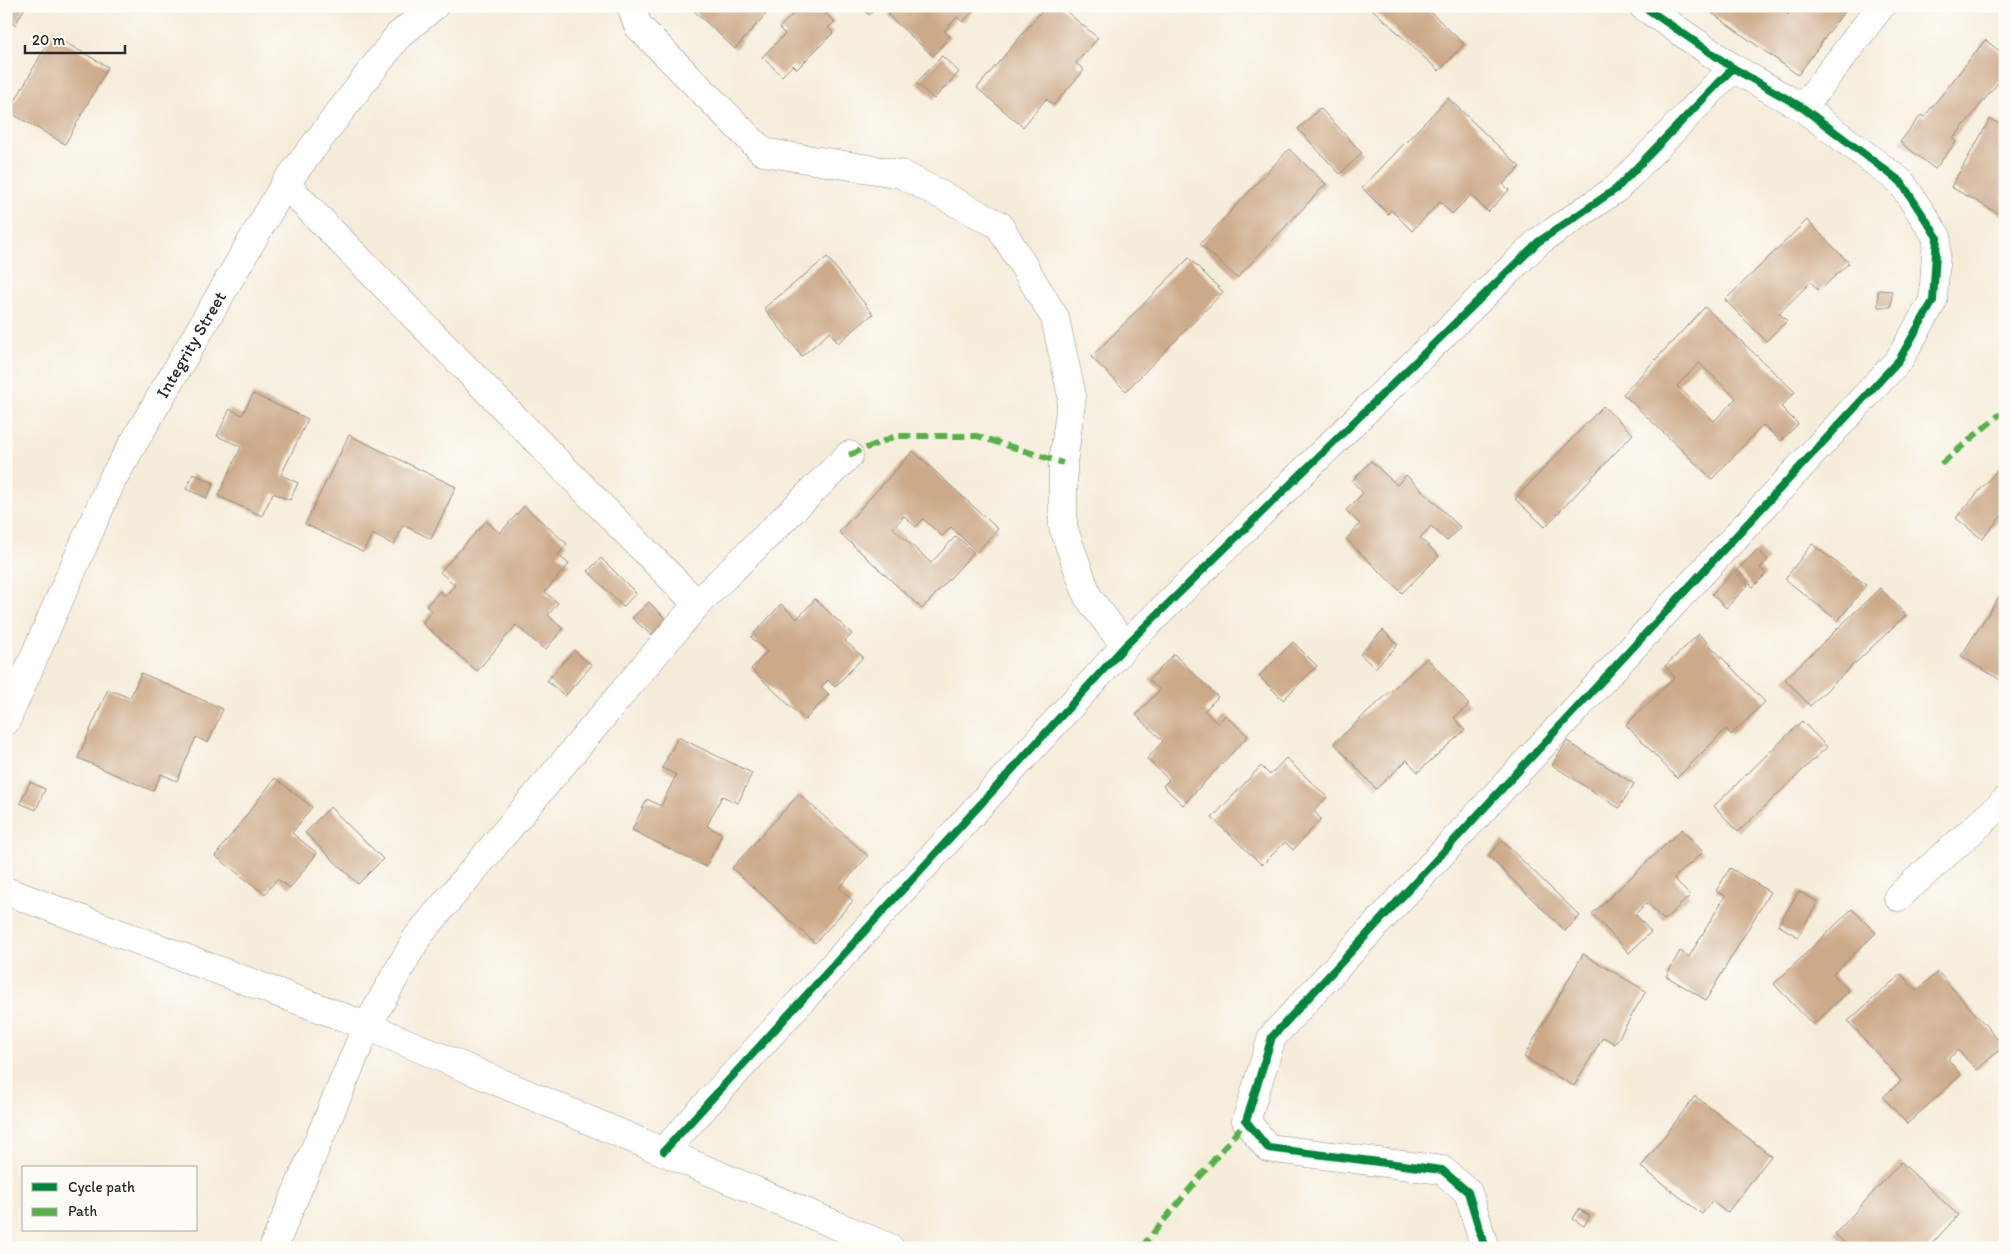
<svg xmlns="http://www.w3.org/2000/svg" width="2011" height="1254" viewBox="0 0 2011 1254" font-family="Itim,sans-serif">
<rect width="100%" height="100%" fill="#fdfcf7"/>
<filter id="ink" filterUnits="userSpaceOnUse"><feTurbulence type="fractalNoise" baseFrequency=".02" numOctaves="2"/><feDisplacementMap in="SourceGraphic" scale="10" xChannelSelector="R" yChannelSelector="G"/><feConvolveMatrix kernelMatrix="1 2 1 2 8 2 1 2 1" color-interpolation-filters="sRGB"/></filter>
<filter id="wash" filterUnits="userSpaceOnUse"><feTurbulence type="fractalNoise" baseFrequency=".0096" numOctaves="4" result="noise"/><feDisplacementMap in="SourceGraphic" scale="20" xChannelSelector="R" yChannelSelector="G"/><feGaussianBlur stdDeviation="1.12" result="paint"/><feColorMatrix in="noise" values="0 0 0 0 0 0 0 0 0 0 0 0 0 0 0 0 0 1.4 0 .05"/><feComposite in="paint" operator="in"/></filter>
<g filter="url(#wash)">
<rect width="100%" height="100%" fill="#f6ecda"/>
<g id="blocks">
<g fill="#cca988" fill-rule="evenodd">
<polygon points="6,6 26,6 15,25 6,20"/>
<polygon points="689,6 773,6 735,49"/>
<polygon points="801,6 818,6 835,22 828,28 833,33 797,69 793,65 782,76 762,57 785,34 779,28"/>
<polygon points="860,6 879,6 869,15"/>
<polygon points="896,6 978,6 963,22 957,17 944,31 950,36 933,56 888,15"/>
<polygon points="1046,6 1060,6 1098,38 1076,63 1084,70 1054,105 1046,99 1023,127 977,88"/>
<polygon points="1369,6 1424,6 1464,44 1439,71"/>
<polygon points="1712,6 1776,6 1788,15 1794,6 1848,6 1798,75 1709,11"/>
<polygon points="52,35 108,67 65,144 9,112"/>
<polygon points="1985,40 2005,55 2005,74 1953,139 1956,142 1935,169 1900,142 1921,115 1924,117"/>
<polygon points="942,56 959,72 934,99 916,83"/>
<polygon points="1448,98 1520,167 1503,184 1509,190 1488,212 1471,195 1452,214 1440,202 1412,231 1391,210 1388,214 1362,188"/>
<polygon points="1320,108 1362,153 1340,174 1298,129"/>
<polygon points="1990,119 2005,127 2003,216 1951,187"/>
<polygon points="1289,149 1326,184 1237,278 1200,244"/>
<polygon points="1807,220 1849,263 1819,291 1811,282 1779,313 1787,321 1766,341 1725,300"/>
<polygon points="827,257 873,314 838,343 830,332 802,356 764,308"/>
<polygon points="1189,258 1223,292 1126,391 1091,357"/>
<polygon points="1878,290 1892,291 1891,307 1878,307"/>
<path d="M1705 307 1795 392 1781 407 1798 424 1781 441 1763 425 1712 479 1623 394ZM1699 363 1736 398 1714 421 1677 386Z"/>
<polygon points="253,394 308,419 281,475 298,483 290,500 273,493 262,516 218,496 241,447 217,436 230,409 242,415"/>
<polygon points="1603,406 1633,434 1545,527 1515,499"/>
<polygon points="349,435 456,487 431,539 403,525 394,545 372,534 363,552 305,524"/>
<polygon points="913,451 998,529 977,552 951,527 942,536 923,519 916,527 904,516 893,528 931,563 956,536 974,552 922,609 839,532"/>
<polygon points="1371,461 1397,485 1406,475 1460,527 1447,541 1431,526 1420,538 1439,556 1402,593 1346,539 1360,524 1346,510 1363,493 1352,481"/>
<polygon points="1999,468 2005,472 2005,512 1982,539 1956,518"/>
<polygon points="193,474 214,483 207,498 186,489"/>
<polygon points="524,506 567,544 558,555 569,564 545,592 558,603 548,615 563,629 545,650 516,625 477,671 422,623 432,611 426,606 440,591 445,596 455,585 440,572 486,521 500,533"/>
<polygon points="1812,544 1866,585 1838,621 1785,579"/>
<polygon points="1758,549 1768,560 1760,568 1766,574 1753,587 1737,570"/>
<polygon points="601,558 636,593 623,607 588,571"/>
<polygon points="1734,571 1748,585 1726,608 1712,594"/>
<polygon points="2005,587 2005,683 1961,656"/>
<polygon points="1880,588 1906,615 1810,706 1785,679"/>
<polygon points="815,599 852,634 845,641 863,657 835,687 828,680 821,687 829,694 805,720 751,669 767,652 751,637 781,604 797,619"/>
<polygon points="649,602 666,619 651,635 632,618"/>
<polygon points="1383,630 1398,645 1375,668 1360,654"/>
<polygon points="1699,634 1765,702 1731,735 1726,729 1677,778 1626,725 1675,677 1665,666"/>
<polygon points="1293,642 1317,666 1283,700 1259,676"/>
<polygon points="574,650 592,665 565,696 547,681"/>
<polygon points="1174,654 1218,697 1204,711 1218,724 1225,715 1248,736 1183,805 1163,786 1169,780 1147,759 1163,741 1136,715 1160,690 1149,680"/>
<polygon points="1427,658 1469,705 1454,718 1465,730 1418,772 1407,760 1376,789 1334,743"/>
<polygon points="141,673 223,709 208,743 196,737 177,781 161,774 153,791 78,758 108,689 130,698"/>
<polygon points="1802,721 1827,747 1738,832 1714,806"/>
<polygon points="678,737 752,773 738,803 722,796 707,826 722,834 706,867 632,830 647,799 661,806 676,775 662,768"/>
<polygon points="1567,741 1634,784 1619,808 1552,765"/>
<polygon points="1286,758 1327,797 1314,811 1321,819 1293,850 1285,842 1262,865 1212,818 1261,766 1270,775"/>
<polygon points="275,778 312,807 292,833 317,853 290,888 277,879 265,894 215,856"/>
<polygon points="30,782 45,789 36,810 20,803"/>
<polygon points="799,794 868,856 839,888 853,901 815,943 732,868"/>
<polygon points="330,807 383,859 358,884 305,833"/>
<polygon points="1682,829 1703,852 1674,878 1690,896 1664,920 1647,903 1635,914 1651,932 1629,953 1592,914"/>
<polygon points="1502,841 1580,916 1565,931 1488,856"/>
<polygon points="1730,868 1770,892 1706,1000 1666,976 1680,951 1689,957 1725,896 1716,891"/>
<polygon points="1799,891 1818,902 1798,937 1778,925"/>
<polygon points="1852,909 1876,933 1833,974 1849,991 1813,1025 1774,984"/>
<polygon points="1583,954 1646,991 1615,1044 1603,1037 1574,1086 1524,1057"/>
<polygon points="1938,972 2004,1046 1977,1070 1958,1050 1948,1059 1961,1075 1907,1124 1883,1097 1901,1081 1848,1021 1901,974 1916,991"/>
<polygon points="1695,1096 1771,1156 1727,1213 1712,1201 1702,1214 1641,1167"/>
<polygon points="1901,1162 1958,1215 1928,1248 1850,1248 1835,1234"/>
<polygon points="1579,1209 1590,1216 1584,1226 1573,1219"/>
</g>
</g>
</g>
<g filter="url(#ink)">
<use href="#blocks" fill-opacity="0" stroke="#908c82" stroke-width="1"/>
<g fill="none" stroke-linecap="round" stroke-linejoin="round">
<g stroke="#908c82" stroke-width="29">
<g id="minor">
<polyline points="631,6 638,26 763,152 901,174 999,225 1055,318 1072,396 1063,463 1063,527 1088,597 1125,646"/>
<polyline points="1803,108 1881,6"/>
<polyline points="285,184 697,604"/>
<path id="s1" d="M6 721 112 480 285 184 398 36 434 6"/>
<polyline points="6,891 367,1026 890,1248"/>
<polyline points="1898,897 2005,801"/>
<polyline points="664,1151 1125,646 1538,242 1616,189 1733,68"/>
<polyline points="273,1248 367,1026 418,936 697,604 849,455"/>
<polyline points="1485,1248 1468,1192 1442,1170 1268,1148 1246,1121 1272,1037 1899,360 1933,301 1937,237 1901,182 1803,108 1733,68 1643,6"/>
</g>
</g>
<use href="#minor" stroke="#fff" stroke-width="28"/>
<g stroke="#56b246" stroke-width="6" stroke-dasharray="12 6" stroke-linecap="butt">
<polyline points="849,455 896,436 977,436 1063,463"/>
<polyline points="1941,464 1999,415 2005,414"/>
<polyline points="1141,1248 1246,1121"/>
</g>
<g stroke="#fdfcf7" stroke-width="11">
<g id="cycleway">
<polyline points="664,1151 1125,646 1538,242 1616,189 1733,68"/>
<polyline points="1485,1248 1468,1192 1442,1170 1268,1148 1246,1121 1272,1037 1899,360 1933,301 1937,237 1901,182 1803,108 1733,68 1643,6"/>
</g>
</g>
<use href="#cycleway" stroke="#00873e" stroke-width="8"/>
</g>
</g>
<g text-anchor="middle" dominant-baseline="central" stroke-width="4.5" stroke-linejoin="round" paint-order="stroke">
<g font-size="18" fill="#2b2b2b" stroke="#fdfcf7">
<text stroke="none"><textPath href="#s1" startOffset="420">Integrity Street</textPath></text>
</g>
</g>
<rect width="2011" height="1254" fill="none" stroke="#fdfcf7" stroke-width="25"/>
<rect x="22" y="1166" width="175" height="65" fill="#fdfcf7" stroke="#a9a8a5"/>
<rect x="32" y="1183" width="25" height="8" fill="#00873e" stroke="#a9a8a5"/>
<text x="68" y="1192" font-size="15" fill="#2b2b2b">Cycle path</text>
<rect x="32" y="1208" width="25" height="8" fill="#56b246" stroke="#a9a8a5"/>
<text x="68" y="1216" font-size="15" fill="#2b2b2b">Path</text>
<path d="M25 45v8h100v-8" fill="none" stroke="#2b2b2b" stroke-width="2.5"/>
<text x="32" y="45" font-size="15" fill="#2b2b2b" stroke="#fdfcf7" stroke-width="4" paint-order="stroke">20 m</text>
</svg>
